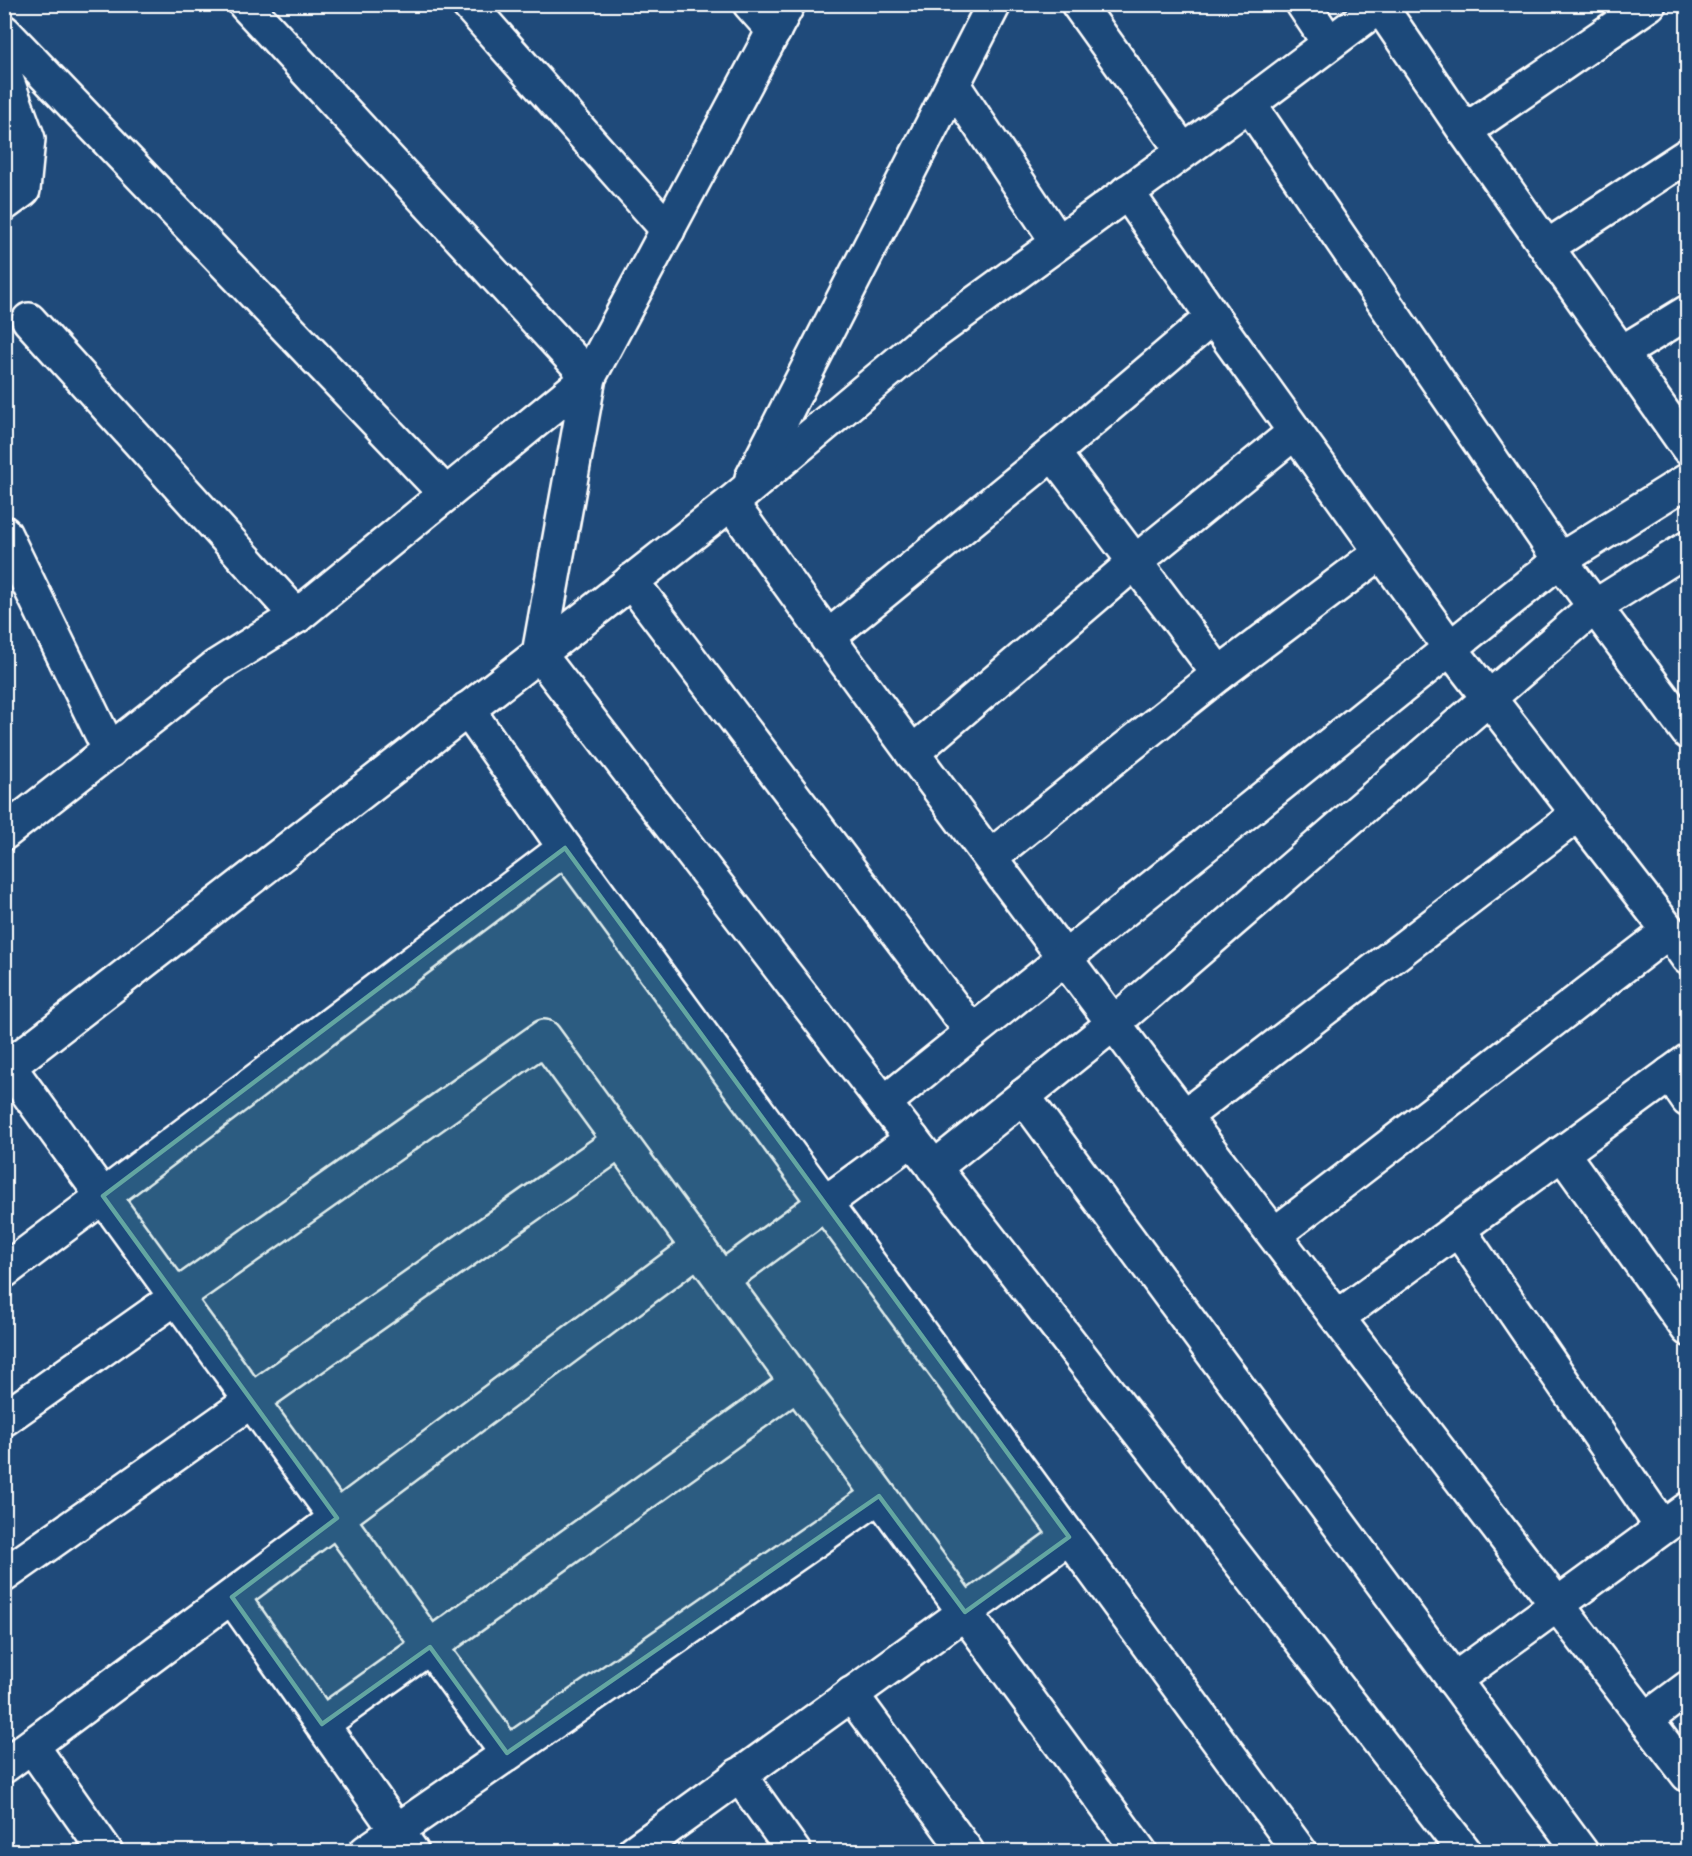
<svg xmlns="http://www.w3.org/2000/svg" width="1692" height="1856" viewBox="0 0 1692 1856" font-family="'Architects Daughter',sans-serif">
<rect width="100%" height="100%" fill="#1f4a7a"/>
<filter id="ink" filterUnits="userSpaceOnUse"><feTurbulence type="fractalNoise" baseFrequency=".0167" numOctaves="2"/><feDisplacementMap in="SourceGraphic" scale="12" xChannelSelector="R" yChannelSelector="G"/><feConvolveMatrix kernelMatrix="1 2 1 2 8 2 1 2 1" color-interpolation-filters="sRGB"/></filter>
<g filter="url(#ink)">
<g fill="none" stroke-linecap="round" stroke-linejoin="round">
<g stroke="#fff" stroke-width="38">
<g id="minor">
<polyline points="468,4 668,230"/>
<polyline points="750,4 774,31"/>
<polyline points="1078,4 1183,151"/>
<polyline points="1303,4 1329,43"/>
<polyline points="1382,4 1249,104 930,336 731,503 539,654 884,1103 1465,1852"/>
<polyline points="1380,6 1465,131 1688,448"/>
<polyline points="4,32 446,494"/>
<polyline points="4,73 28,139 23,190 4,204"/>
<polyline points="953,85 1058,242"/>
<polyline points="1249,104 1560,560 1688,732"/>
<polyline points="1465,131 1649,4"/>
<polyline points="1127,192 1213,317 1450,648 1669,931 1688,958"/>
<polyline points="1547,247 1688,155"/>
<polyline points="29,320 297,616"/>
<polyline points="1621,353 1688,312"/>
<polyline points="1053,453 1219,674"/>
<polyline points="752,478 994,4"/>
<path d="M731 503C1040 935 1365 1354 1688 1775"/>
<polyline points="4,533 110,751"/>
<polyline points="631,581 972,1032"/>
<polyline points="827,638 1053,453 1213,317"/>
<polyline points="467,709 565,848 1300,1852"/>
<polyline points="912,753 1135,562 1295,432"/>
<polyline points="4,833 217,666 297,616 589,377 245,4"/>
<polyline points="990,857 1219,674 1381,552"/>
<polyline points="4,1060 507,1753"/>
<polyline points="4,1070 539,654 589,377 788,4"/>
<polyline points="1670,1074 1688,1100"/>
<polyline points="1023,1096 1581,1852"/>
<polyline points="884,1103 1560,560 1688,480"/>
<polyline points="1185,1116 1578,814"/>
<polyline points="1562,1153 1688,1329"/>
<polyline points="934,1168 1114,1023 1594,607 1688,548"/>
<polyline points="1458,1229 1662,1527"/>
<polyline points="1275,1234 1669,931"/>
<polyline points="4,1271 565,848"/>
<polyline points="722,1279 912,1139"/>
<polyline points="1338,1317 1688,1061"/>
<polyline points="4,1419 544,1037 1140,1852"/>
<polyline points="4,1575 620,1141"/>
<polyline points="232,1597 412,1852"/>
<polyline points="1454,1680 1688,1509"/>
<polyline points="851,1694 967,1852"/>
<polyline points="1645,1720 1688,1688"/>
<polyline points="322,1724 797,1383"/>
<polyline points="32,1746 106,1852"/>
<polyline points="4,1766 699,1248"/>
<polyline points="739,1775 794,1852"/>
<polyline points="366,1852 879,1496"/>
<polyline points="634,1852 1069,1537"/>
</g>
</g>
<use href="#minor" stroke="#1f4a7a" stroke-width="33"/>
</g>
</g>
<path fill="#63a6a1" fill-opacity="0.2" stroke="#63a6a1" stroke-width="4.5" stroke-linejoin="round" d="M565 848 1069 1537 965 1612 879 1496 507 1753 430 1647 322 1724 232 1597 337 1518 103 1196Z"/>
<rect width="1692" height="1856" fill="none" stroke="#1f4a7a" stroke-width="24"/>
<rect x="12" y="12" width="1668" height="1832" fill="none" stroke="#fff" stroke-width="2" filter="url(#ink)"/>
</svg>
